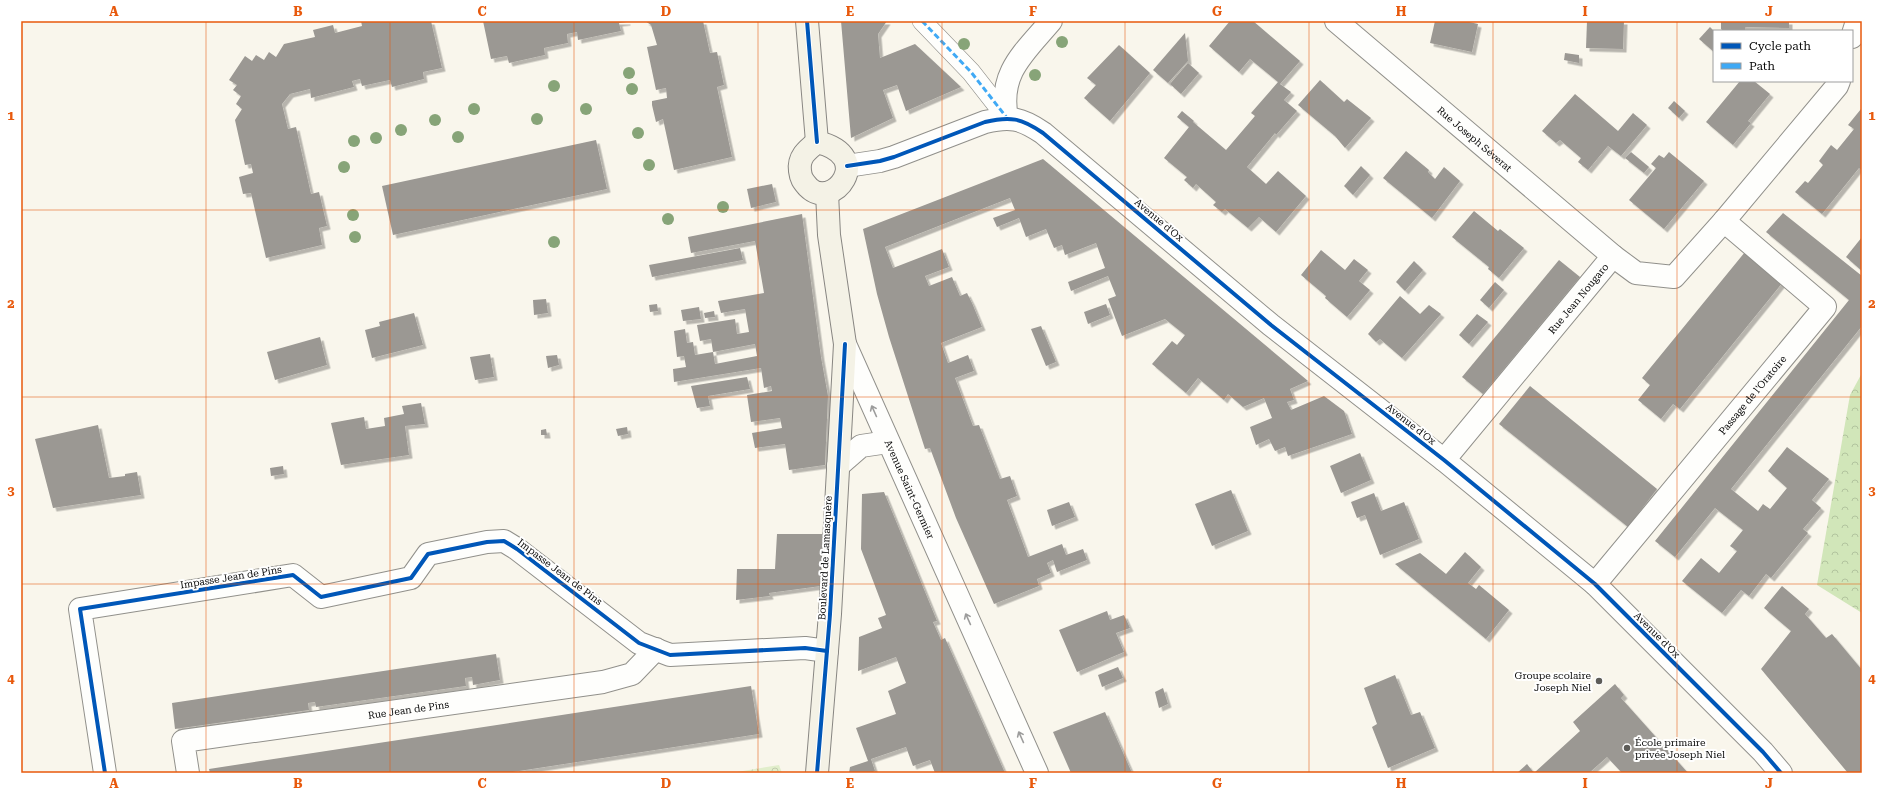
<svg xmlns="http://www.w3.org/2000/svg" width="1883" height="794" viewBox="0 0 1883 794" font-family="'Roboto Serif',serif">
<defs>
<pattern id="forest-crowns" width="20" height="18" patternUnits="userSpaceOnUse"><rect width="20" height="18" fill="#d1e6b9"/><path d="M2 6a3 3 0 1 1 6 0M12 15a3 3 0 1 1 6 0" fill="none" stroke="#b2c49e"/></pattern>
<pattern id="park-crowns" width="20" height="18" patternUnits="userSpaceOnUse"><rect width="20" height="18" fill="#e1eecb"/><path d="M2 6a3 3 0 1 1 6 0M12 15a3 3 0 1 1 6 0" fill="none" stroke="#c0cbad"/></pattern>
<filter id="shadow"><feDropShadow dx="3.5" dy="3.5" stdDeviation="0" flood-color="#0004"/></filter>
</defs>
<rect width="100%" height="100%" fill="#f9f6ec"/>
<polygon fill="url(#forest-crowns)" points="1862,373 1862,613 1817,585 1850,395"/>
<polygon fill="url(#park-crowns)" points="779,765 782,773 731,773"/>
<g fill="#9b9893" fill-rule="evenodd" filter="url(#shadow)">
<polygon points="361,21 431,21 442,68 423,72 424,79 392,87 390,80 362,86 360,79 352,81 354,87 311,98 310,89 290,94 282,104 288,129 296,127 311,194 319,192 327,226 319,228 322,245 266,258 251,193 243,194 239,177 253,173 251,164 245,165 235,120 242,109 236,104 241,96 233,90 237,85 229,80 245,56 252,61 256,55 264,60 269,52 276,57 284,44 315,37 313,30 333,25 335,33 362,26"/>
<polygon points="483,21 627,21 627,22 619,23 621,31 578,40 577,32 567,34 568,43 544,48 545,55 509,63 507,56 491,59"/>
<polygon points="645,21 703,21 710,53 717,52 724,85 717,87 732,157 674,170 663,119 656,122 652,105 652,101 667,98 666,88 656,90 647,47 657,45 651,25"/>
<polygon points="841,21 887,21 878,34 880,58 915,44 961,87 906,111 897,85 883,90 893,118 851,138"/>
<polygon points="1230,21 1253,21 1300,61 1280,84 1291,92 1284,100 1297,111 1276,135 1275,133 1247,167 1266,184 1278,171 1306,196 1276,232 1259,217 1248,228 1225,209 1222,212 1213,205 1216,202 1196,184 1193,188 1184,180 1187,177 1164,158 1189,127 1177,117 1182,111 1194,121 1193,122 1226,150 1255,116 1251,113 1278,82 1250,59 1239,72 1209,46"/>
<polygon points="1435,21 1465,21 1478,24 1472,52 1430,43"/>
<polygon points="1587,21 1624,21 1623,49 1586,48"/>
<polygon points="1721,21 1789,21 1789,28 1745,27 1745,31 1723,31 1721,29"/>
<polygon points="1710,27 1714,31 1714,52 1699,39"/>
<polygon points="1185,33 1188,61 1168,83 1153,70"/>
<polygon points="1119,45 1150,73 1110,121 1084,98 1096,85 1087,78"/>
<polygon points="1565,53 1579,55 1579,63 1564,60"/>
<polygon points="1188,63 1199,73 1181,94 1170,84"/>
<polygon points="1320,80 1344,102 1347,99 1371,118 1345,148 1335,136 1298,105"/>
<polygon points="1740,81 1754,81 1770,94 1748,121 1751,123 1733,145 1706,122"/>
<polygon points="1575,94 1618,131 1633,113 1647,125 1621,156 1608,146 1588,170 1578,162 1581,158 1560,140 1556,143 1542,131"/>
<polygon points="1674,101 1685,111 1679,118 1668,108"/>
<polygon points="1861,109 1862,171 1859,168 1822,214 1795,192 1805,181 1808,183 1823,165 1819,161 1831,145 1837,150 1854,129 1848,125"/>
<polygon points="596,140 607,189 393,235 382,186"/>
<polygon points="1406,151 1429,170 1428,172 1435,179 1444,167 1460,181 1432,218 1383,178"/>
<polygon points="1631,152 1649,167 1644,173 1625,158"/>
<polygon points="1669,152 1704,181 1664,229 1629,200 1656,168 1651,164 1659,155 1664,158"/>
<polygon points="1043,159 1308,381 1290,389 1294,400 1287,402 1291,410 1324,396 1344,411 1352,434 1288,456 1285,447 1275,451 1269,439 1256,445 1250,427 1272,418 1264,398 1243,407 1228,394 1224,400 1198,378 1186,393 1152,364 1172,341 1177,345 1185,335 1165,319 1122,336 1108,299 1116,296 1108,276 1071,291 1068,282 1105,268 1096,243 1065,255 1062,245 1054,248 1046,229 1026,237 1019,218 997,227 993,218 1015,210 1010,198 885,247 893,268 942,249 949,267 925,276 929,286 952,277 960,296 967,293 972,303 982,327 941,343 948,363 968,355 974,371 955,378 973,426 979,425 1000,479 1010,476 1017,496 1007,500 1028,557 1062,544 1066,555 1083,549 1087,560 1057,572 1053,560 1047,563 1051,573 1037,579 1039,586 994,604 956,518 930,448 925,449 889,337 877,294 863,229"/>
<polygon points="1361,166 1370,175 1353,195 1344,186"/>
<polygon points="772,184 776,202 751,208 747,189"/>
<polygon points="1474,211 1498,231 1500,229 1524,248 1499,278 1488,269 1489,267 1452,237"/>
<polygon points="1783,213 1862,276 1862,326 1731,489 1758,511 1763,504 1770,509 1787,488 1768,471 1787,447 1829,479 1812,500 1821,508 1803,529 1808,533 1771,578 1766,574 1749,596 1741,590 1722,613 1682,581 1701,558 1719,573 1737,551 1730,546 1743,530 1715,508 1675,557 1655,541 1849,300 1766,232"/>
<path d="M802 214 821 357 828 396 825 465 789 470 785 444 755 448 752 433 782 428 780 418 751 422 747 395 772 391 771 386 764 388 761 368 674 382 673 369 686 367 684 356 677 357 674 331 685 329 687 343 693 342 695 355 713 352 711 339 700 341 697 325 735 319 737 334 749 332 745 309 721 313 718 301 764 293 755 241 691 253 688 237ZM755 344 757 356 715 364 713 352Z"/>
<polygon points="1862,237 1862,271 1846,257"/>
<polygon points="740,248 743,260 652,277 649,265"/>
<polygon points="1321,250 1345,270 1354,259 1368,270 1359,281 1370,290 1347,317 1325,298 1326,296 1301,275"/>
<polygon points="1745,252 1783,282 1680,409 1673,404 1661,419 1638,400 1650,385 1642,378"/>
<polygon points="1559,260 1580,277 1483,394 1462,377"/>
<polygon points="1414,261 1423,270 1405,291 1396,282"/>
<polygon points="1495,282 1504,290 1489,308 1480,300"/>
<polygon points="1400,296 1420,314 1429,305 1441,314 1402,358 1380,339 1376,342 1368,334"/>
<polygon points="546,299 548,313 534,315 533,300"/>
<polygon points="657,304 658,311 650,312 649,305"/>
<polygon points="1106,304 1110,315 1088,324 1084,312"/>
<polygon points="699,307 701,319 683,321 681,310"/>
<polygon points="714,311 715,317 705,318 704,313"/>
<polygon points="414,313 423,345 372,358 365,330 380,326 379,322"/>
<polygon points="1477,314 1488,322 1469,344 1459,335"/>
<polygon points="1041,326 1056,362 1046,366 1031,329"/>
<polygon points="320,337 327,365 275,380 267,352"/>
<polygon points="490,354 494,377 475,380 470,357"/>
<polygon points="557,355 559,365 548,368 546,356"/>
<polygon points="747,377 750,389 708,396 710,406 697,408 691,386"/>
<polygon points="1530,386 1657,489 1628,527 1499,424"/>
<polygon points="421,403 425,424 405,426 409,455 341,465 331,423 364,417 366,429 385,426 384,418 404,414 402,406"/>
<polygon points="98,425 109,478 125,476 125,474 137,472 141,495 53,508 35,439"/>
<polygon points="627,427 628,434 618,436 616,429"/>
<polygon points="546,429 547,435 541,435 541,430"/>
<polygon points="1360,453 1371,480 1341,493 1330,466"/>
<polygon points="283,466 284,474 271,476 270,468"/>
<polygon points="1231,490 1248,531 1212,546 1195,504"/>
<polygon points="884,492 937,621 933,622 941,640 945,638 1005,773 935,773 930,760 913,766 906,747 871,759 875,771 870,773 849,773 850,767 868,761 856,728 896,714 888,691 906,683 896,657 858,671 859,637 882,628 878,618 886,615 861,549 862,494"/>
<polygon points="1374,493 1381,511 1404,502 1419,539 1380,555 1365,515 1357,518 1351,502"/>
<polygon points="1069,502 1075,517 1052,526 1047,510"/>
<polygon points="777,534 823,534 821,586 769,593 770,596 736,600 737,569 775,569"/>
<polygon points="1465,552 1481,567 1468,583 1476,589 1479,585 1509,610 1486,639 1395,564 1420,553 1446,574"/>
<polygon points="1782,586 1809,609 1805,614 1826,638 1832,634 1862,670 1862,773 1848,773 1761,669 1791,631 1764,608"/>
<polygon points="1107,611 1110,620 1124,615 1130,628 1116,633 1124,652 1077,672 1059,630"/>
<polygon points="496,654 500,680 473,685 472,677 465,678 466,686 316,707 315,702 308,703 309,710 175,729 172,703"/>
<polygon points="1118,667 1123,678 1102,687 1098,675"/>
<polygon points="1395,675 1411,715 1420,712 1435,748 1388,768 1372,727 1377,724 1364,688"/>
<polygon points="1615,684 1624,695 1621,698 1688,773 1622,773 1607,757 1589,773 1517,773 1527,764 1534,773 1580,731 1573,722"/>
<polygon points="751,686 759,734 506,773 210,773 209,769"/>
<polygon points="1163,688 1168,704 1159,708 1155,692"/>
<polygon points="1105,712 1132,773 1071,773 1053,732"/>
</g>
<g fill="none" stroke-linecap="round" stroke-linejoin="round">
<g stroke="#91908b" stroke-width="20">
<polyline id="pedestrian" points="922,21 971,72 1007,118"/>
</g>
<g stroke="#91908b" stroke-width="24">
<g id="minor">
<path id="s1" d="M1336 21 1613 256"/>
<polyline points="1852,37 1857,21"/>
<path d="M1007 118C998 73 1024 53 1051 21"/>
<path id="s2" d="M845 344 1037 773"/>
<path id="s3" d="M1444 460 1613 256 1636 273 1674 277 1724 221 1837 86 1839 81"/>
<polyline points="838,466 861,446 888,442"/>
<path id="s4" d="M1595 584 1825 307 1724 221"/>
<polyline points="105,773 80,609 293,575 321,597 411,578 428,554 487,542 504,541 517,549 639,643 670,655 805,648 827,651"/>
<path id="s5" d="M188 773 183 741 603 682 632 674 656 649"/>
</g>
</g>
<g stroke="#91908b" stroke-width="24">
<path id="tertiary" d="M847 166 880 161 894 157 985 122C1010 116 1021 118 1043 133L1271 325 1444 460 1595 584 1763 752 1781 773"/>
</g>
<g stroke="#888682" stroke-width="24">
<g id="secondary">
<polyline points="807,21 817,142"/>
<path d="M817 142C877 156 832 212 808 187 803 181 801 179 800 171 798 157 807 150 817 142Z"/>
<polyline points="817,773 830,614 845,344 829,235 827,193"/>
</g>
</g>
<use href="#pedestrian" stroke="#fefefc" stroke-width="19"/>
<use href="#minor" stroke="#fefefc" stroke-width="22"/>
<use href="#tertiary" stroke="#fefefc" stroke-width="22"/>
<use href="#secondary" stroke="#f4f2e6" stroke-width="22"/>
<polyline stroke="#3fa9f5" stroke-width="3" stroke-dasharray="6 3" stroke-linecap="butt" points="922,21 971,72 1007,118"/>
<g stroke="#fff" stroke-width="6">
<g id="cycleway">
<polyline points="807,21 817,142"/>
<path d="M847 166 880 161 894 157 985 122C1010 116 1021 118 1043 133L1271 325 1444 460 1595 584 1763 752 1781 773"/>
<polyline points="105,773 80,609 293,575 321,597 411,578 428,554 487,542 504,541 517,549 639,643 670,655 805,648 827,651"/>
<polyline points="817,773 830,614 845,344"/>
</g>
</g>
<use href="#cycleway" stroke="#0057b8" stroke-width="4"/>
</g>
<g fill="#87a478">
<circle cx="1062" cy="42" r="6"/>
<circle cx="964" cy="44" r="6"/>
<circle cx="629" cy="73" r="6"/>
<circle cx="1035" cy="75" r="6"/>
<circle cx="554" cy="86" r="6"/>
<circle cx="632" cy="89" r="6"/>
<circle cx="474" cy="109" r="6"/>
<circle cx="586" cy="109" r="6"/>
<circle cx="537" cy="119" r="6"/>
<circle cx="435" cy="120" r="6"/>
<circle cx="401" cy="130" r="6"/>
<circle cx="638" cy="133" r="6"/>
<circle cx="458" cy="137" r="6"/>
<circle cx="376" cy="138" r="6"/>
<circle cx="354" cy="141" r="6"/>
<circle cx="649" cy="165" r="6"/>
<circle cx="344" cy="167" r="6"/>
<circle cx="723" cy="207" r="6"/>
<circle cx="353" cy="215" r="6"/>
<circle cx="668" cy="219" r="6"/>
<circle cx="355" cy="237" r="6"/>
<circle cx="554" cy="242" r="6"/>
</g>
<defs><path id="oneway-shaft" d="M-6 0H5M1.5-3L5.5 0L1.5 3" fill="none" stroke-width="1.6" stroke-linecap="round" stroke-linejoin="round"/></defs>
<g stroke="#9c9c9b">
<use href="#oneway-shaft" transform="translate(874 411) rotate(-114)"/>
<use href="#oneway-shaft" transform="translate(968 619) rotate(-114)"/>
<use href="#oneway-shaft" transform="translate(1021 737) rotate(-114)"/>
</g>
<path fill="none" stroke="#e8590c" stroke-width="1" stroke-opacity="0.55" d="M206 21V773M390 21V773M574 21V773M758 21V773M942 21V773M1125 21V773M1309 21V773M1493 21V773M1677 21V773M21 210H1862M21 397H1862M21 584H1862"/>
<g fill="#5d5c58" stroke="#fff" stroke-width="1.5">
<circle cx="1599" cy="681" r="4"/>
<circle cx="1627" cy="748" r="4"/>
</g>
<g text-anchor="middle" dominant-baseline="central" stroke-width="4" stroke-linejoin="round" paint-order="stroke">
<g font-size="10" fill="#090909" stroke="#fff">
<text stroke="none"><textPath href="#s1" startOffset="182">Rue Joseph Séverat</textPath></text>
<text transform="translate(1159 220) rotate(40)">Avenue d'Ox</text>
<text stroke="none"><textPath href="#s3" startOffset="210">Rue Jean Nougaro</textPath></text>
<text stroke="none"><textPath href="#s4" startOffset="246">Passage de l'Oratoire</textPath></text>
<text transform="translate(1411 424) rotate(38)">Avenue d'Ox</text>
<text stroke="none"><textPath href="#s2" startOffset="159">Avenue Saint-Germier</textPath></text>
<text transform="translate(825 558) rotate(-87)">Boulevard de Lamasquère</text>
<text transform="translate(560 572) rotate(37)">Impasse Jean de Pins</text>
<text transform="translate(231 577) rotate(-9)">Impasse Jean de Pins</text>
<text transform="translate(1657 635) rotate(45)">Avenue d'Ox</text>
<text stroke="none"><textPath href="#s5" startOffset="260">Rue Jean de Pins</textPath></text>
</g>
<g font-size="10" fill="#090909" stroke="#fff" text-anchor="end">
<text x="1591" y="675">Groupe scolaire<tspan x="1591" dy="12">Joseph Niel</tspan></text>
<text x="1635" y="742" text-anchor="start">École primaire<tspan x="1635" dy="12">privée Joseph Niel</tspan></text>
</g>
</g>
<rect width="1883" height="794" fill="none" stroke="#ffffff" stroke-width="44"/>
<rect x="1713" y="30" width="140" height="52" fill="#ffffff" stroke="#9d9d9d"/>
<rect x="1721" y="43" width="20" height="6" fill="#0057b8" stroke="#9d9d9d"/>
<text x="1749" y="50" font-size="12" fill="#090909">Cycle path</text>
<rect x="1721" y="63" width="20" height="6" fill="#3fa9f5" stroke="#9d9d9d"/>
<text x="1749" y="70" font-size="12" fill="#090909">Path</text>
<rect x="22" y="22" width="1839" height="750" fill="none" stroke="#e8590c" stroke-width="1.5"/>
<g font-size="13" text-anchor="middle" font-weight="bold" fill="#e8590c">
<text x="114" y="16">A</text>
<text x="298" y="16">B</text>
<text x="482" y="16">C</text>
<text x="666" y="16">D</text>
<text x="850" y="16">E</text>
<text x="1033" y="16">F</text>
<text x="1217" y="16">G</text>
<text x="1401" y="16">H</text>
<text x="1585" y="16">I</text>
<text x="1769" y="16">J</text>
<text x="11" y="120">1</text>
<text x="1872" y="120">1</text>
<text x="11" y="308">2</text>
<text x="1872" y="308">2</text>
<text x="11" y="495">3</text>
<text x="1872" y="495">3</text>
<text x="11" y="683">4</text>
<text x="1872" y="683">4</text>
<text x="114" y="788">A</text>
<text x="298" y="788">B</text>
<text x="482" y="788">C</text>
<text x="666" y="788">D</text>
<text x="850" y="788">E</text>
<text x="1033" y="788">F</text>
<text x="1217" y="788">G</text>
<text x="1401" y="788">H</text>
<text x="1585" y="788">I</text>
<text x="1769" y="788">J</text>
</g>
</svg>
